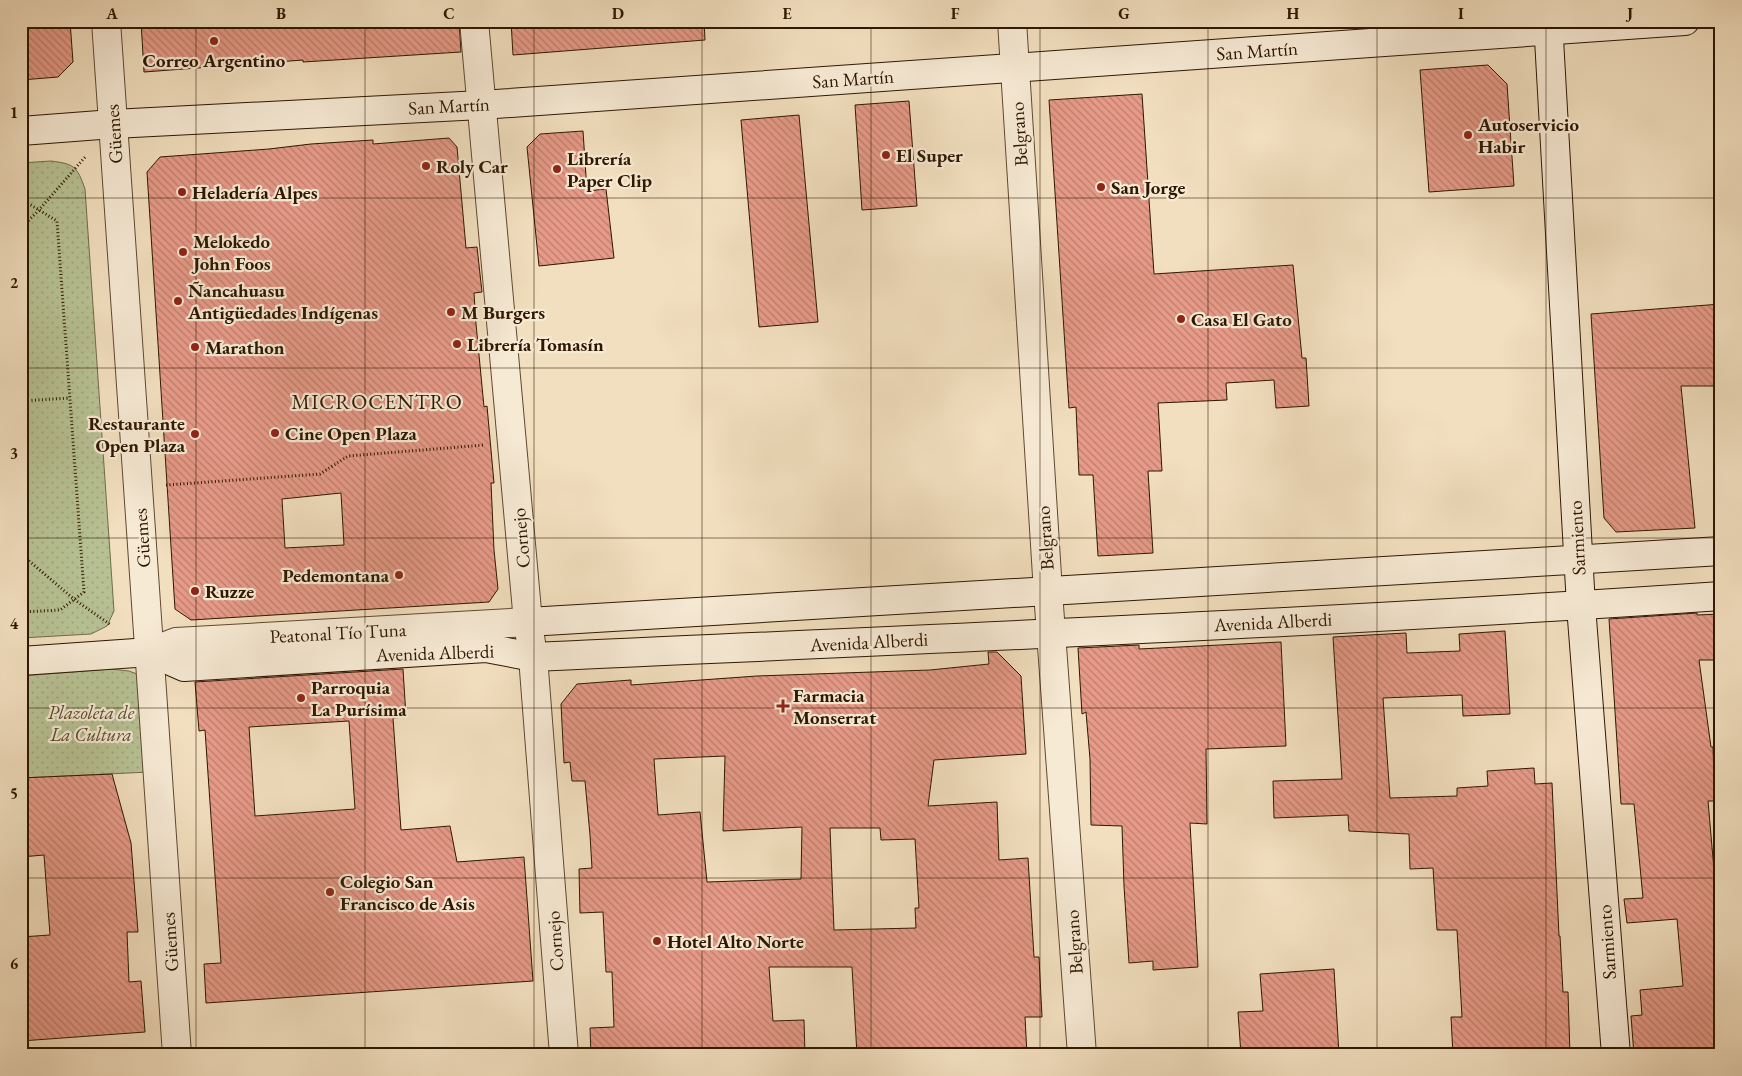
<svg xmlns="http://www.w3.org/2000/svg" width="1742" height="1076" viewBox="0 0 1742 1076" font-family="'EB Garamond',serif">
<defs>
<pattern id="park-dots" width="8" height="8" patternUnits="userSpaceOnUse" patternTransform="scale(1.25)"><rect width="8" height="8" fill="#b7c294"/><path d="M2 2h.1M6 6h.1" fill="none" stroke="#9ea67e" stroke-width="1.8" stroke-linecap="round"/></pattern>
<pattern id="building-back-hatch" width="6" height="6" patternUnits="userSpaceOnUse" patternTransform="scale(1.25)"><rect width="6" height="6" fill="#e79a88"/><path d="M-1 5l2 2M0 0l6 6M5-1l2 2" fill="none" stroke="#bc7d6d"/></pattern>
</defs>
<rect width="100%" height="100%" fill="#f2dfbf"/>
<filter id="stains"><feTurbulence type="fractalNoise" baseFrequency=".004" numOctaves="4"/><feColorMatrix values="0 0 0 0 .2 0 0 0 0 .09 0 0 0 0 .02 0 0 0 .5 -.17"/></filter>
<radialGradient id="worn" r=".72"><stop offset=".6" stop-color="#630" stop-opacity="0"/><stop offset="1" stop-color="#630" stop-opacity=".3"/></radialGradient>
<g fill="url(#park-dots)" stroke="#726c4a">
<path d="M51 161C74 164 77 166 85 189L114 611 107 626 91 634 21 638V163Z"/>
<polygon points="111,669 129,671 137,674 150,772 21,778 21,676"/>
</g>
<g fill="url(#building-back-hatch)" stroke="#2e1700" fill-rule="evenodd">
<polygon points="21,21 70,21 73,62 58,77 21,80"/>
<polygon points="141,21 459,21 461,52 303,62 303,60 144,72"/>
<polygon points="511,21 704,21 705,40 513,55"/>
<polygon points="1488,65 1507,84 1514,186 1429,192 1420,70"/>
<polygon points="1142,94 1154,274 1293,265 1302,358 1306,358 1309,406 1276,408 1274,380 1226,383 1227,400 1158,403 1162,471 1148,471 1153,553 1098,556 1093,475 1079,475 1076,407 1069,408 1049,100"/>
<polygon points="909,101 917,206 862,210 855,105"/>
<polygon points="799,115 818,322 759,327 741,120"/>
<polygon points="583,131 587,191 606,189 614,258 539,266 527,147 540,134"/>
<path d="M449 138 457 147 466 248 477 247 482 292 474 293 476 324 484 407 487 406 494 483H491L494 550 498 589 489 602 191 620 175 609 147 172 160 157 269 149 311 144 373 140V144ZM341 493 344 545 285 548 282 499Z"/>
<polygon points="1721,304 1721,386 1681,386 1695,528 1616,532 1604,518 1591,314"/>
<polygon points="1697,613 1697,615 1721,614 1721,660 1699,660 1711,747 1713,747 1715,801 1708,801 1714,870 1721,869 1721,1055 1634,1055 1631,1016 1642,1015 1640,990 1683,986 1677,919 1627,923 1624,899 1643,898 1634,804 1621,804 1609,619"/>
<polygon points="1505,631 1510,714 1463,716 1462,695 1383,698 1390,798 1457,796 1457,788 1488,786 1487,771 1534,768 1535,784 1552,783 1559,936 1560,936 1563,992 1568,992 1570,1055 1453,1055 1451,1017 1462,1017 1457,930 1437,930 1433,868 1410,869 1409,834 1349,831 1348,815 1274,818 1273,781 1342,779 1333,637 1406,633 1407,653 1460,651 1459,634"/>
<polygon points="1281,642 1286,746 1206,749 1207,824 1190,823 1198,967 1153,970 1153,961 1129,963 1124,886 1122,826 1091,825 1090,759 1086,712 1082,714 1078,648 1139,645 1139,649"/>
<path d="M988 652H997L1021 676 1026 754 934 760 928 806 997 802 999 860 1028 858 1034 957H1039L1042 1017H1025L1027 1055H857L852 967H769L773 1021 804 1020 805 1055H591L590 1028 614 1027 612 972H606L603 912 580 913 579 869 592 868 590 835 585 781H572L570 762 564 763 561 704 577 684 631 680V685L757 676 930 670 989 664ZM725 756 723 831 802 827 801 879 707 882 700 812 658 815 654 759ZM830 828H880L881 840 915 839 919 908H915L916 928 834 930Z"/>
<path d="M403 669 406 717 393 718 401 830 450 826 457 862 524 857 533 981 206 1003 204 964 221 963 205 730 199 731 195 682ZM349 721 355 809 255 816 249 727Z"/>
<polygon points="112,774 131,843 138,932 127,932 129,982 141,981 145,1032 21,1041 21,937 50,935 44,855 21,857 21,778"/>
<polygon points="1334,969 1339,1055 1241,1055 1238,1012 1263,1011 1260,974"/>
</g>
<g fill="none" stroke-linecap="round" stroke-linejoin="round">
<g stroke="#5f4930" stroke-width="30">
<g id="street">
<polyline points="106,21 177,1055"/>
<polyline points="474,21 528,622 533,657 564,1055"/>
<polyline points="1012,21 1048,592 1082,1055"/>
<polyline points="150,652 176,642 528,622"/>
</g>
</g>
<g stroke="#2e1700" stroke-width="30">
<g id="secondary">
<polyline points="1548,21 1581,606 1616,1055"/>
<polyline points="21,131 113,124 481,105 1685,21"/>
<polyline points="528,622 1721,551"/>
<path d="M21 661 150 652 184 667 486 648 533 657C929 639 1325 623 1721 596"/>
</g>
</g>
<g stroke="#2e1700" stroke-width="3" stroke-dasharray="1 2.5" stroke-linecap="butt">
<polyline points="21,202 26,202 57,221 84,592 60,610 21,612"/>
<polyline points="21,228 39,210 86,156"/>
<polyline points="21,401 70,398"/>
<polyline points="166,485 320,474 348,456 484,445"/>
<polyline points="21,554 75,600 111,625"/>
</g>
<use href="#street" stroke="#f7ead5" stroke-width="28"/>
<use href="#secondary" stroke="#f7ead5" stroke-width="28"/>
</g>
<path fill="none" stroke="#2e1700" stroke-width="1" stroke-opacity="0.55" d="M196 21V1055M365 21V1055M534 21V1055M702 21V1055M871 21V1055M1040 21V1055M1208 21V1055M1377 21V1055M1546 21V1055M21 198H1721M21 368H1721M21 538H1721M21 708H1721M21 878H1721"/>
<g fill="#8f2418" stroke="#f7ead5" stroke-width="2">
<circle cx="214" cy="41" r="5"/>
<circle cx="1468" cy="135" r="5"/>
<circle cx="886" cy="155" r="5"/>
<circle cx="426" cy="166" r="5"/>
<circle cx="557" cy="169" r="5"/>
<circle cx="1101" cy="187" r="5"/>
<circle cx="182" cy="192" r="5"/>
<circle cx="183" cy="252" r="5"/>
<circle cx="178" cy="301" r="5"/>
<circle cx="451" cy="312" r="5"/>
<circle cx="1181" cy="319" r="5"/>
<circle cx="457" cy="344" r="5"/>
<circle cx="195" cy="347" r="5"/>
<circle cx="275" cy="433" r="5"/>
<circle cx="195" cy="434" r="5"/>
<circle cx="399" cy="575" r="5"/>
<circle cx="195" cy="591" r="5"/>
<circle cx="301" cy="698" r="5"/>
<path d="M780.5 698.5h5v5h5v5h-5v5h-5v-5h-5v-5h5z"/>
<circle cx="330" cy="892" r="5"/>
<circle cx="657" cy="941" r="5"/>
</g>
<g text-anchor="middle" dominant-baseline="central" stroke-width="4.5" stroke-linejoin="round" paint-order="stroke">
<g font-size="19" fill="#2e1700" stroke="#f7ead5">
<text transform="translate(1257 51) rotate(-4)">San Martín</text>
<text transform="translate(853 79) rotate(-4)">San Martín</text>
<text transform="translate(449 106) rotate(-3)">San Martín</text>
<text transform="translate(114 134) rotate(-94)">Güemes</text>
<text transform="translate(1019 134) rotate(-94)">Belgrano</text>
<text transform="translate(142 538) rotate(-94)">Güemes</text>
<text transform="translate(521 538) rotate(-95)">Cornejo</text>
<text transform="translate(1045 538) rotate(-94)">Belgrano</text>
<text transform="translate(1577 538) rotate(-93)">Sarmiento</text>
<text transform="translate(1273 622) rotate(-3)">Avenida Alberdi</text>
<text transform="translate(338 633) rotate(-3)">Peatonal Tío Tuna</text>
<text transform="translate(869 642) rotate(-3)">Avenida Alberdi</text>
<text transform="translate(435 653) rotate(-2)">Avenida Alberdi</text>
<text transform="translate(555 941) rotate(-94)">Cornejo</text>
<text transform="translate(170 942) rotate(-94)">Güemes</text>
<text transform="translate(1074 942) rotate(-94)">Belgrano</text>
<text transform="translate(1607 942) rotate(-94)">Sarmiento</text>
</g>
<g font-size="19" font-weight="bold" fill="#2e1700" stroke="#f7ead5" text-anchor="start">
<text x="214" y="60" text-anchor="middle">Correo Argentino</text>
<text x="1478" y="124">Autoservicio<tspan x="1478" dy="22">Habir</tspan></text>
<text x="896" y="155">El Super</text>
<text x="567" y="158">Librería<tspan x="567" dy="22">Paper Clip</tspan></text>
<text x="436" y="166">Roly Car</text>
<text x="1111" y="187">San Jorge</text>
<text x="192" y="192">Heladería Alpes</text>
<text x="193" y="241">Melokedo<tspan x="193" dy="22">John Foos</tspan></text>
<text x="188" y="290">Ñancahuasu<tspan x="188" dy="22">Antigüedades Indígenas</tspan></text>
<text x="461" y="312">M Burgers</text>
<text x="1191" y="319">Casa El Gato</text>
<text x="467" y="344">Librería Tomasín</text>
<text x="205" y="347">Marathon</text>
<text x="185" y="423" text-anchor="end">Restaurante<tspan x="185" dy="22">Open Plaza</tspan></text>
<text x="285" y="433">Cine Open Plaza</text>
<text x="389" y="575" text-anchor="end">Pedemontana</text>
<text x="205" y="591">Ruzze</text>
<text x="311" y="687">Parroquia<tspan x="311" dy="22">La Purísima</tspan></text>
<text x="793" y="695">Farmacia<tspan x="793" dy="22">Monserrat</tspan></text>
<text x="340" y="881">Colegio San<tspan x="340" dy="22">Francisco de Asis</tspan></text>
<text x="667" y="941">Hotel Alto Norte</text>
</g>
<g font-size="19" font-style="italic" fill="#574a2c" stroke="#f7ead5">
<text x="91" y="712">Plazoleta de<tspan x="91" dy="22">La Cultura</tspan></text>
</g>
<g font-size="21" letter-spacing="1" fill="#2e1700" stroke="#f7ead5">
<text x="377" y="401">MICROCENTRO</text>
</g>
</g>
<rect width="1742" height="1076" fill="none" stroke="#f2dfbf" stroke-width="55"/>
<rect x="28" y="28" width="1686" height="1020" fill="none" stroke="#2e1700" stroke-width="2"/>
<g font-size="16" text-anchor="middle" font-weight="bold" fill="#2e1700">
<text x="112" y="19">A</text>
<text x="281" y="19">B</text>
<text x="449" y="19">C</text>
<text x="618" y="19">D</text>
<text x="787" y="19">E</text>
<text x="955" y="19">F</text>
<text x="1124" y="19">G</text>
<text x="1293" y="19">H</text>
<text x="1461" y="19">I</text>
<text x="1630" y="19">J</text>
<text x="14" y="118">1</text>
<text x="14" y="288">2</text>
<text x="14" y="459">3</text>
<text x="14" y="629">4</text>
<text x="14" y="799">5</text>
<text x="14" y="969">6</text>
</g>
<rect width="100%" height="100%" filter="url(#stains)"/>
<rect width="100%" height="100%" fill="url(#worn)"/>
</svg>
